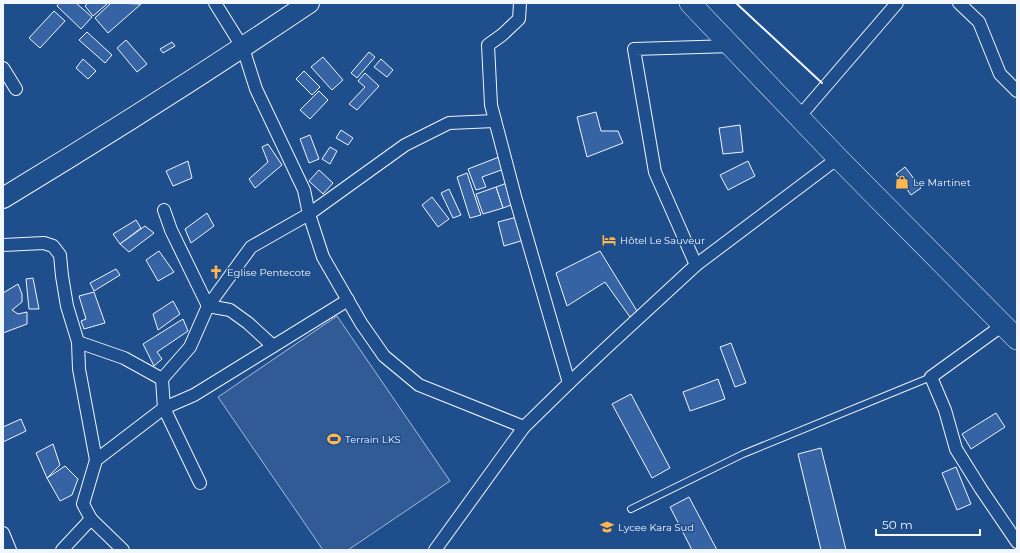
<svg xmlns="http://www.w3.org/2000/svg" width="1020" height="553" viewBox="0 0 1020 553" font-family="Montserrat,sans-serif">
<rect width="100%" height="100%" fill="#1f4e8c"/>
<polygon fill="#305b95" stroke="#a8bbd7" points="337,316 450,481 348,550 323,550 218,397"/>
<g fill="#3563a3" stroke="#f2f6ff">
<polygon points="59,3 76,3 92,17 81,29 57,6"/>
<polygon points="88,3 106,3 107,4 93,16 85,6"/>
<polygon points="111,3 141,4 108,33 95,18"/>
<polygon points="54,11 65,21 40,48 29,38"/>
<polygon points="87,32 112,55 105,63 79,40"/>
<polygon points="126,40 147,64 137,72 117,48"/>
<polygon points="172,42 175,46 163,53 160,49"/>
<polygon points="369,52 375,57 357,78 351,73"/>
<polygon points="323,57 343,80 332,90 311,67"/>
<polygon points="83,59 96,71 88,79 76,68"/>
<polygon points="381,59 393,70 387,77 374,67"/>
<polygon points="304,71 320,87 312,95 296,79"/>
<polygon points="365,73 379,86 357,110 349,104 365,87 358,81"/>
<polygon points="319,91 328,100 310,119 300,110"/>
<polygon points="596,112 601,131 618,131 623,143 587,157 577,117"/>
<polygon points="740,125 743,152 723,154 719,128"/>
<polygon points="341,130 353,138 348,145 336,138"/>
<polygon points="310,135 319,159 309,163 300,139"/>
<polygon points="268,144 282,165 255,188 249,179 268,162 262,147"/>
<polygon points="330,147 337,151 330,164 322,159"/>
<polygon points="499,157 504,169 482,177 486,187 476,190 468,169"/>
<polygon points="188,161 192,178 173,186 166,171"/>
<polygon points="748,161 755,176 728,190 720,175"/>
<polygon points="905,167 921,188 911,195 896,174"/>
<polygon points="319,170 333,183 323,194 309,181"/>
<polygon points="467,173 481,215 470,218 457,177"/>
<polygon points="507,183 514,204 503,208 496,187"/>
<polygon points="496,187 503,208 483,214 476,194"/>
<polygon points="449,189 461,215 453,218 441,193"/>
<polygon points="432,197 449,219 438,227 422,205"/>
<polygon points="207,213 214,226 191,243 185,229"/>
<polygon points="517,217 524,240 504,246 498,222"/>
<polygon points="136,220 141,228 120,244 113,234"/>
<polygon points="145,226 154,233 129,252 120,244"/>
<polygon points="159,251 174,272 158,281 146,260"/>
<polygon points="600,251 640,316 630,317 605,282 567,306 556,273"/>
<polygon points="116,269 120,275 94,291 90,283"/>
<polygon points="33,278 39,309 29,309 26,279"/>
<polygon points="18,284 22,294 22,302 12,310 18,314 27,312 27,324 3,333 3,293"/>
<polygon points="94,292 105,323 84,329 81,321 86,319 79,296"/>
<polygon points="173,301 180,314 158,330 153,314"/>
<polygon points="183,319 188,331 157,352 162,359 154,366 143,344"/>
<polygon points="731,343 746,383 735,387 720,347"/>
<polygon points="718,379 725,399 690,411 683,392"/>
<polygon points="631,394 670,468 652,478 612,404"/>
<polygon points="996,413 1005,427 971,449 962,434"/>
<polygon points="21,419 26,431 3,442 3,427"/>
<polygon points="53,444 60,465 47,478 36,453"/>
<polygon points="821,448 846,550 821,550 798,454"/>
<polygon points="65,466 78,479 72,495 60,501 47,478"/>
<polygon points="956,467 971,504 957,510 942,473"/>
<polygon points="689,497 717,550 692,550 670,507"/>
</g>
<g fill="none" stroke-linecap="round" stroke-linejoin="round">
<g stroke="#f2f6ff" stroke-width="8">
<polyline id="service" points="631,509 743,454 931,377"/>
</g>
<g stroke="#f2f6ff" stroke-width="14">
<g id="minor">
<polyline points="215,3 243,48 256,89 304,190 309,214 323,257 361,323 384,356 419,385 524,427"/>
<polyline points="520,3 519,19 502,35 488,45 491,105 516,200 569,383"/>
<polyline points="959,3 979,22 1000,74 1017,91"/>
<polyline points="3,68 16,89"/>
<polyline points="799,117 897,3"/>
<polyline points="164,210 171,230 208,306"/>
<polyline points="3,245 44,243 53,246 60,255 62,276 67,306 78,342 79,369 96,460"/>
<polyline points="696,265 655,172 634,49 732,46"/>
<polyline points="208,306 230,310 248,323 273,346"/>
<polyline points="1003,325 931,377 945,410 956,449 981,489 1017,542"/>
<polyline points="78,342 124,358 162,379"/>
<polyline points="200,483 164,408 162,379 190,347 208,306 251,247 309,214 405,145 449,123 495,121"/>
<polyline points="91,519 123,550"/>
<polyline points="3,533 10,550"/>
<polyline points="62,550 91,519 83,504 96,460 164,408 194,395 348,300"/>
<polyline points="435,550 524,427 569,383 605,349 696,265 838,158"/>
</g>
</g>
<g stroke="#f2f6ff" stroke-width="22">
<path id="primary" d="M3 198C107 135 208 71 309 3"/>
</g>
<g stroke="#f2f6ff" stroke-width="22">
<polyline id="trunk" points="690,3 838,158 1017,339"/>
</g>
<use href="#service" stroke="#1f4e8c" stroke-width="6"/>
<use href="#minor" stroke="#1f4e8c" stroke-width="12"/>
<use href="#primary" stroke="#1f4e8c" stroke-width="20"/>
<use href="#trunk" stroke="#1f4e8c" stroke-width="21"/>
<polyline stroke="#f2f6ff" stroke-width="2" points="736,3 822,83"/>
</g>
<defs>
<g id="shop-bare" transform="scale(1.08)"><path d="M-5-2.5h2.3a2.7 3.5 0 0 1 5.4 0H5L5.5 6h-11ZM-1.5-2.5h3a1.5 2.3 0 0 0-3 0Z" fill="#ffb74d" stroke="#1f4e8c" stroke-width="2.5" paint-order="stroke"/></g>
<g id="hotel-bare" transform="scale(1.08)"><path d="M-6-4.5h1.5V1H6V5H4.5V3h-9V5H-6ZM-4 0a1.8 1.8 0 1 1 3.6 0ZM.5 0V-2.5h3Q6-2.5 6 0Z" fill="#ffb74d" stroke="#1f4e8c" stroke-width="2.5" paint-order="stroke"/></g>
<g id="church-bare" transform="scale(1.08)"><path d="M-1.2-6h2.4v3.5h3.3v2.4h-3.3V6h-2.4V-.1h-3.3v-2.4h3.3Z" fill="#ffb74d" stroke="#1f4e8c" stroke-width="2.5" paint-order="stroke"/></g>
<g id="stadium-bare" transform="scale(1.08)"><path d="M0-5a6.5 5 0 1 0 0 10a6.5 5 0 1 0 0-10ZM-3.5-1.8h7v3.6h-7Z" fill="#ffb74d" stroke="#1f4e8c" stroke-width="2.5" paint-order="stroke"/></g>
<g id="school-bare" transform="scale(1.08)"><path d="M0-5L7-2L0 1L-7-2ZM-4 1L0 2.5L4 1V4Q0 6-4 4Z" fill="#ffb74d" stroke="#1f4e8c" stroke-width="2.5" paint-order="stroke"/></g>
</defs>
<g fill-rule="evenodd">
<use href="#shop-bare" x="902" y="182"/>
<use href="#hotel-bare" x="609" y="240"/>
<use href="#church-bare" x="216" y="272"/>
<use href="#stadium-bare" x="334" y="439"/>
<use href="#school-bare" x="607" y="527"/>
</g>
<g text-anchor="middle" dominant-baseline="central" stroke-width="3" stroke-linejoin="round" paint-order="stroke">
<g font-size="10" fill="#f2f6ff" stroke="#1f4e8c" text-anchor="start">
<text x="913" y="182">Le Martinet</text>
<text x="620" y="240">Hôtel Le Sauveur</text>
<text x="227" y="272">Eglise Pentecote</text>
<text x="345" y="439">Terrain LKS</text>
<text x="618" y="527">Lycee Kara Sud</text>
</g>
</g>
<rect width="1020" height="553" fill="none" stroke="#f2f6ff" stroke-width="8"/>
<path d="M876 529v6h104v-6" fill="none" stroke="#f2f6ff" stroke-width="2"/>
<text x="882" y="529" font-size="12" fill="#f2f6ff" stroke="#1f4e8c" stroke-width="3" paint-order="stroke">50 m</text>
</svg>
